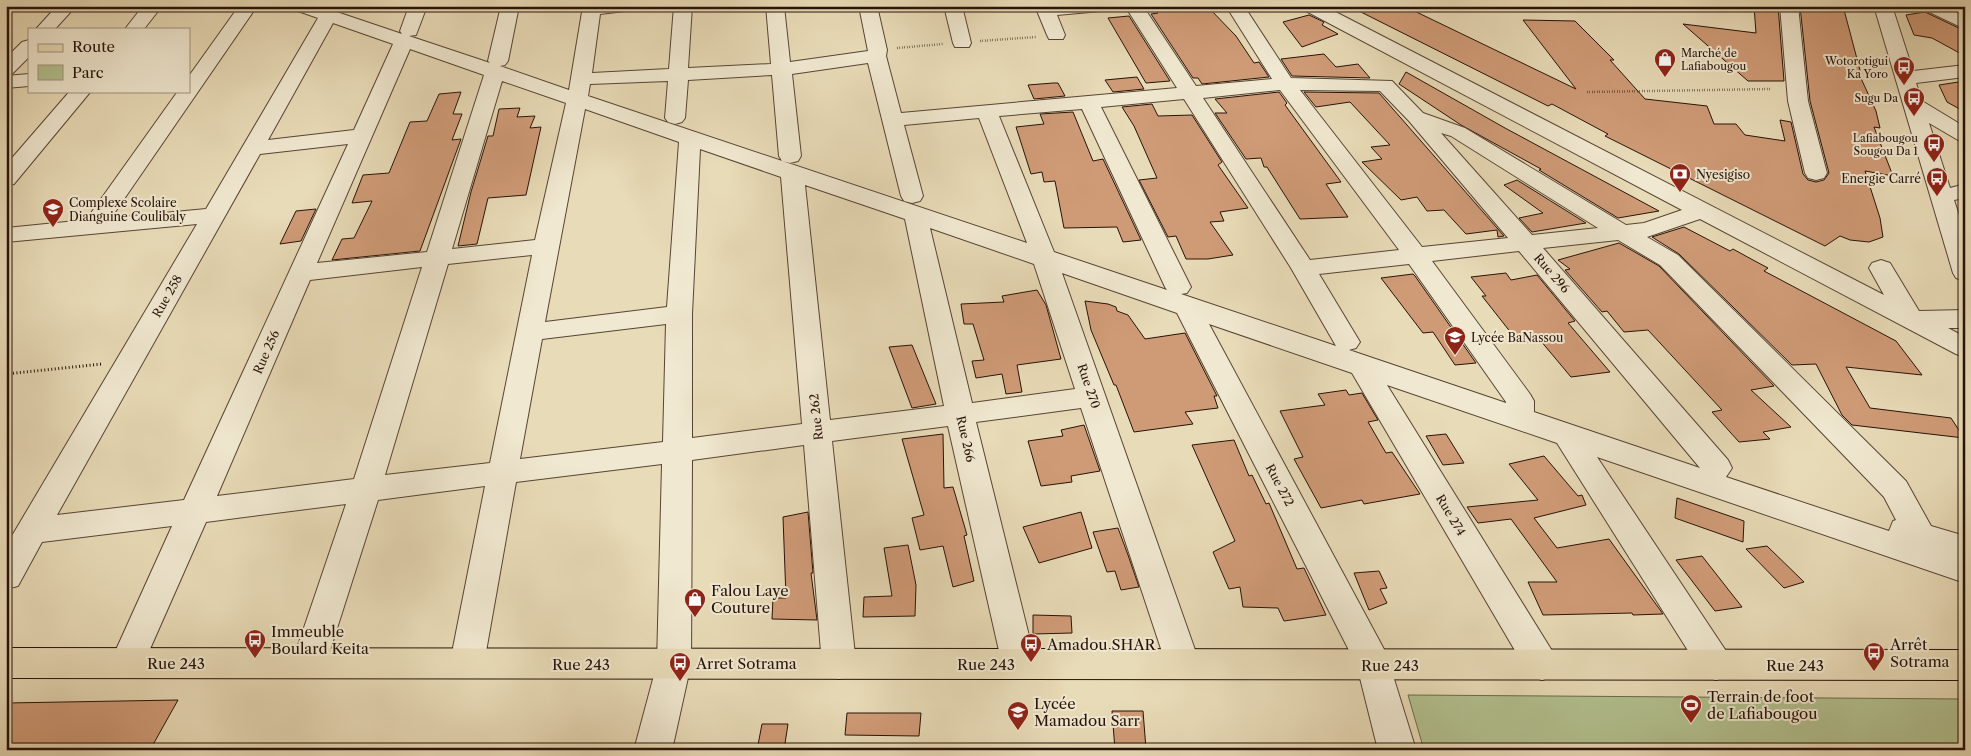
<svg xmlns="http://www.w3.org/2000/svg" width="1971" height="756" viewBox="0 0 1971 756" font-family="'Libre Caslon Text',serif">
<rect width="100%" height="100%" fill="#e8dbb7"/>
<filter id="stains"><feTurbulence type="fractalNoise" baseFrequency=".004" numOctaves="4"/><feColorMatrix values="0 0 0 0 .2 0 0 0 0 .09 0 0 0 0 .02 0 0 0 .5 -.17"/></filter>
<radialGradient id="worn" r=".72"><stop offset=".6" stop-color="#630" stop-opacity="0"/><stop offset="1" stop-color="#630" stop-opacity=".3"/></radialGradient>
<polygon fill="#b3c190" stroke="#6d6a4c" points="1408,695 1965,699 1965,750 1424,750"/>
<g fill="#cf9b77" stroke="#271208">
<polygon points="1151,6 1207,6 1236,36 1254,63 1259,62 1269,77 1202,84 1198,78 1193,78 1151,14 1158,13"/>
<polygon points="1349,6 1404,6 1576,89 1523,20 1575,21 1614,60 1610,60 1645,99 1707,106 1714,124 1736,124 1745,135 1785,141 1780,120 1791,122 1803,174 1808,180 1816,182 1824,180 1829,173 1810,101 1800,6 1843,6 1861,74 1859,74 1876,111 1880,128 1874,127 1893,176 1865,171 1880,218 1883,237 1869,242 1850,240 1840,236 1825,246 1605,136 1608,134 1552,104 1548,106"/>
<polygon points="1754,6 1778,6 1784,81 1748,81 1683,24 1756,33"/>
<polygon points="1925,12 1965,31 1965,56 1932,38 1914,35 1906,15"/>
<polygon points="1309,15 1324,22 1322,25 1338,34 1302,47 1283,22"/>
<polygon points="1129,16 1170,81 1146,83 1108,18"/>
<polygon points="1324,54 1336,67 1358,64 1370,78 1292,76 1281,59"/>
<polygon points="1406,72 1505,128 1659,211 1618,218 1539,170 1541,169 1461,125 1399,84"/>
<polygon points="1137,77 1144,89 1113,92 1105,80"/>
<polygon points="1965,81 1965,112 1947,102 1939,85"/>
<polygon points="1053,83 1058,83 1065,96 1034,99 1028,85"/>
<polygon points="461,92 453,114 462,114 452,140 461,139 420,251 332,260 342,239 354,238 372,201 352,203 363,175 389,173 410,122 427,121 439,94"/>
<polygon points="1279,92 1287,103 1285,105 1341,182 1326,184 1348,217 1300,219 1267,167 1264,167 1261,158 1246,159 1215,113 1227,113 1215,99"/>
<polygon points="1304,92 1379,93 1504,236 1498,237 1497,230 1466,234 1444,210 1427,211 1417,197 1401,200 1362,162 1382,159 1371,147 1390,145 1350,102 1316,107"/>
<polygon points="1152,104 1158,116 1192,115 1222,162 1218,165 1248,208 1220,212 1224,221 1210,222 1233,255 1208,259 1186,259 1176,236 1168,237 1139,180 1157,178 1134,126 1122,107"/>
<polygon points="520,108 517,117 535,116 530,128 541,127 526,195 488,198 477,244 458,246 471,192 488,136 493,136 499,109"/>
<polygon points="1073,112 1093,161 1103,159 1141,240 1123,242 1117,227 1064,228 1055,181 1044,182 1042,172 1031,174 1016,127 1044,124 1040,114"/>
<polygon points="1517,180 1586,223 1532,232 1519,218 1543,213 1504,185"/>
<polygon points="316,209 301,241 280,244 296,211"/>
<polygon points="1684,227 1730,251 1733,249 1753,260 1768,268 1764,271 1896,341 1922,375 1846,367 1870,408 1951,418 1964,438 1852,425 1842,415 1816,364 1792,365 1679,254 1652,237"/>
<polygon points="1619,243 1659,266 1774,386 1751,390 1791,427 1763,432 1770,439 1739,442 1712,412 1722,410 1648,330 1624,332 1607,311 1602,312 1565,270 1570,269 1558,260"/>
<polygon points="1506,273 1511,280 1537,275 1575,321 1568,323 1610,372 1571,377 1540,340 1519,343 1482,296 1486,296 1471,277"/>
<polygon points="1413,274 1415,276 1476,363 1455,365 1433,332 1423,333 1381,278"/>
<polygon points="1037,290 1046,305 1061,359 1017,365 1022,392 1006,394 1002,374 976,378 972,361 984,360 973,324 964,324 961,304 1004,302 1002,296"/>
<polygon points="1085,301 1108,304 1116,307 1117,311 1128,315 1145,339 1185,333 1217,396 1214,396 1218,408 1185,412 1193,424 1134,432 1116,385 1114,385 1091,330"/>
<polygon points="912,345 936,404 912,408 889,347"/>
<polygon points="1346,390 1349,395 1362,393 1378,420 1368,422 1386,453 1392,452 1420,494 1364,504 1362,500 1321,508 1294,459 1303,457 1280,411 1325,405 1318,394"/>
<polygon points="1084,425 1100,471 1071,476 1072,482 1041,486 1028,441 1063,436 1061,430"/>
<polygon points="943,434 944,488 953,487 967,535 964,536 974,581 953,587 943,546 920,550 912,518 924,515 902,439"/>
<polygon points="1446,434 1464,463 1443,465 1426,436"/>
<polygon points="1234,440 1249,476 1252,475 1266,504 1269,503 1297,569 1304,568 1326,615 1284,621 1278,608 1243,607 1240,587 1229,589 1213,552 1235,541 1192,445"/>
<polygon points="1544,456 1578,496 1582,495 1586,505 1534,518 1557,548 1609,539 1663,614 1633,615 1632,613 1543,615 1528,582 1557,582 1511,519 1478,523 1467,507 1538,500 1509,464"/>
<polygon points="1677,498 1744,521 1743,542 1675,518"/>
<polygon points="808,512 813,573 811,573 817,620 772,619 773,598 786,598 783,517"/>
<polygon points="1081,512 1092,548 1039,563 1023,527"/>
<polygon points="1118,528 1128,555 1139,587 1121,590 1115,571 1107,572 1093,532"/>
<polygon points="908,545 916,585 915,616 863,617 864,597 892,596 884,548"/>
<polygon points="1767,546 1804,582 1784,588 1746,549"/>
<polygon points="1702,556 1742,607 1715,611 1676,560"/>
<polygon points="1379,571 1387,588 1380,589 1387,603 1369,610 1354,573"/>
<polygon points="1033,615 1071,616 1072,633 1033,634"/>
<polygon points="178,700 150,750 6,750 6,703"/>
<polygon points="1112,711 1143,711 1146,749 1115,750"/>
<polygon points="847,713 921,713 919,736 845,735"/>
<polygon points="762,724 788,724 784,750 757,750"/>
</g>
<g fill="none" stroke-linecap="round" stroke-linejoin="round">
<g stroke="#574434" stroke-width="2">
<g id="minor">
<polygon points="57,6 76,6 55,29 36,29"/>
<polygon points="143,6 162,6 144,29 125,29"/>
<path d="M239 6H257L111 218 206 209 318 18 295 10 292 6H319L402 34 400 31 409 6H427L416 35 409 36 490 63 488 61 501 6H519L508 61 505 65 500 66 569 90 583 6H636L633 10 600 14 592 73 669 69 674 6H692L688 68 771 64 766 6H784L790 62 868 51 859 6H877L887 50 886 56 901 113 1177 88 1125 6H1143L1196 86 1272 79 1226 6H1244L1291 78 1392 81 1423 113 1465 128 1626 225 1644 223 1682 210 1304 10 1301 6H1324L1884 295 1869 268 1872 263 1881 260 1890 263 1919 311 1965 310V328H1948L1965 337V357L1956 354 1700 219 1647 237 1678 255 1906 481 1931 526 1965 536V583L1597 457 1728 654 1734 665 1728 676 1716 680 1704 676 1557 443 1387 385 1554 654 1560 665 1554 676 1542 680 1530 676 1352 373 1209 324 1386 653 1416 750H1378L1357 666 1177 313 1062 273 1200 664 1195 675 1183 679 1171 675 1166 664 1081 408 976 422 1036 664 1031 675 1019 679 1007 675 1002 664 948 426 832 441 856 664 851 675 839 679 827 675 822 664 804 445 692 460 691 664 672 750H634L657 664 662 464 516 482 484 663 479 674 467 678 455 674 450 663 485 486 378 500 326 663 321 674 309 678 297 674 292 663 346 504 206 522 139 674 127 678 115 674 110 663 172 526 42 542 18 586 6 589V546L197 224 6 242V228L86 220 178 91H189V76ZM333 23 393 44 354 130 268 140ZM410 49 484 75 427 252 317 263ZM868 63 901 196 904 201 912 203 920 201 923 196 904 125 979 118 1027 243 588 96 590 84 668 81 665 118 668 122 675 124 682 122 685 118 688 80 772 75 779 156 782 161 790 163 798 161 801 156 792 74ZM502 81 566 103 535 240 452 249ZM1280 90 1399 250 1310 260 1203 98ZM1300 90 1380 91 1409 121 1508 238 1422 247ZM1184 99 1291 268 1336 346 1181 294 1187 293 1191 287 1101 107ZM585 109 679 142 667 307 545 322ZM1082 109 1165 287 1167 290 1054 252 999 116ZM1441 133 1451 136 1598 228 1532 235ZM348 144 184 500 57 515 260 154ZM700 149 781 177 802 424 692 438V314ZM805 185 905 219 944 406 830 420ZM930 228 1034 264 1075 389 972 403ZM1618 240 1660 265 1884 497 1896 520 1893 521 1889 531 1726 477 1732 468 1728 460 1543 248ZM1519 251 1700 468 1534 412V401L1530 394 1432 261ZM532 255 490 463 385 475 448 264ZM1409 264 1506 402V403L1349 350 1356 348 1360 342 1319 274ZM422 267 354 479 217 496 310 280ZM666 324 663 442 520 459 542 339Z"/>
<polygon points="944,6 962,6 971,43 969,47 955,47 953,43"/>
<polygon points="1035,6 1110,6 1107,10 1101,11 1057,15 1065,35 1063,39 1049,39 1047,35"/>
<polygon points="1780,6 1798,6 1808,101 1827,173 1824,178 1816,180 1808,178 1805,173 1788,101"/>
<polygon points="1874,6 1892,6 1913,71 1965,65 1965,77 1916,83 1922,101 1965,127 1965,142 1958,140 1929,123 1950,188 1965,184 1965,198 1954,200 1965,234 1965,281 1956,278 1953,273"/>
<polygon points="1922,6 1945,6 1965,17 1965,29 1925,10"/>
<polygon points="29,40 29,57 13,73 6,75 6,58 22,42"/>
<polygon points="29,74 29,86 6,88 6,76"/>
<polygon points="70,91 91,91 14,184 6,186 6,165"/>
</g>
</g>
<g stroke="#271208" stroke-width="2">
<polygon id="major" points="6,648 1965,650 1965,680 6,678"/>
</g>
<g stroke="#271208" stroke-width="2.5" stroke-dasharray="0.5 2" stroke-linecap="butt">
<polyline points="980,41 1036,37"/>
<polyline points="897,48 943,44"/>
<polyline points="1587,92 1771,89"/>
</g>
<polyline stroke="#271208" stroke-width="3" stroke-dasharray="1 2.5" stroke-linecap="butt" points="6,374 102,364"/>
<use href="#minor" fill="#f0e8d0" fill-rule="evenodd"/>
<use href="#major" fill="#e8dbb7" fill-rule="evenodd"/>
</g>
<defs>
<g id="shop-pin" transform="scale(1.125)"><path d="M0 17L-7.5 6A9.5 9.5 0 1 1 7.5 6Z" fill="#8f2418" stroke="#f0e8d0"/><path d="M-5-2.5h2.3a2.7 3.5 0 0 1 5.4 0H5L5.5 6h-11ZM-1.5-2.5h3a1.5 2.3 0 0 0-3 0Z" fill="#fff"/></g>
<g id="bus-pin" transform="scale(1.125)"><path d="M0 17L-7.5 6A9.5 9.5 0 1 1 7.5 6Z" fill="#8f2418" stroke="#f0e8d0"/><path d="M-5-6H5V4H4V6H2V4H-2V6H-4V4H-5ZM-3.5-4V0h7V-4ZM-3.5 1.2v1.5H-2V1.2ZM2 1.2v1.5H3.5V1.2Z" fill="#fff"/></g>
<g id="bank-pin" transform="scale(1.125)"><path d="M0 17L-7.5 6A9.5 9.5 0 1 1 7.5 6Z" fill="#8f2418" stroke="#f0e8d0"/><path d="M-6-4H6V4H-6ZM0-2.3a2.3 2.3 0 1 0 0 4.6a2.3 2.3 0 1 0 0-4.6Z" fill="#fff"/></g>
<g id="school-pin" transform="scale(1.125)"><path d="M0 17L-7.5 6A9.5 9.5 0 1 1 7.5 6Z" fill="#8f2418" stroke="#f0e8d0"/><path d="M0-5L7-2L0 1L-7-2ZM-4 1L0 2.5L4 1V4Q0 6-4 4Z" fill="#fff"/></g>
<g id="stadium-pin" transform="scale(1.125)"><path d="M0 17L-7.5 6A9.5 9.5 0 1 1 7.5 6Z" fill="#8f2418" stroke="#f0e8d0"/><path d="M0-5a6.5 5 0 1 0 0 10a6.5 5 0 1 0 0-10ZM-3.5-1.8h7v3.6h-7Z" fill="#fff"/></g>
</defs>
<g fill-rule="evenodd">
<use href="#shop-pin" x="1665" y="59"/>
<use href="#bus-pin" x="1904" y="67"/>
<use href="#bus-pin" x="1914" y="98"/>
<use href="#bus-pin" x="1934" y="144"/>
<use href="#bank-pin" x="1680" y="174"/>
<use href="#bus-pin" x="1937" y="178"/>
<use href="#school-pin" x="53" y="209"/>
<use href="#school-pin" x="1455" y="337"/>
<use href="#shop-pin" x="695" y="599"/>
<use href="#bus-pin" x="255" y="640"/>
<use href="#bus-pin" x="1031" y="644"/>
<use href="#bus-pin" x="1874" y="653"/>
<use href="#bus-pin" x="680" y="663"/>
<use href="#stadium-pin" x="1691" y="705"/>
<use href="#school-pin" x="1018" y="712"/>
</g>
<g text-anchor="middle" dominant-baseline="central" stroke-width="4" stroke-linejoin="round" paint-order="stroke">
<g font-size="11" fill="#271208" stroke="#f0e8d0" text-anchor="end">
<text x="1681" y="53" text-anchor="start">Marché de<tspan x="1681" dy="13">Lafiabougou</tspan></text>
<text x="1888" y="61">Wotorotigui<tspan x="1888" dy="13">Ka Yoro</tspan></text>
<text x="1898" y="98">Sugu Da</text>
<text x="1918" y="138">Lafiabougou<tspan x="1918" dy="13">Sougou Da 1</tspan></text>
</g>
<g font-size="12" fill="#271208" stroke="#f0e8d0" text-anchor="start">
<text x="1696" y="174">Nyesigiso</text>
<text x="1921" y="178" text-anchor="end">Energie Carré</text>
<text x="69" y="202">Complexe Scolaire<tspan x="69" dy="14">Dianguine Coulibaly</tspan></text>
<text x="1471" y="337">Lycée BaNassou</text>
</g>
<g font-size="12" fill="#271208" stroke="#f0e8d0">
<text transform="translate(1552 273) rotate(49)">Rue 296</text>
<text transform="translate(167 296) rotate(-60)">Rue 258</text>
<text transform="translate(266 352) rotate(-66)">Rue 256</text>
<text transform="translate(1089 386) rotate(71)">Rue 270</text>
<text transform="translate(816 417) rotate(-96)">Rue 262</text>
<text transform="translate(966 439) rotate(77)">Rue 266</text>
<text transform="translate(1280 485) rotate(62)">Rue 272</text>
<text transform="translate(1451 515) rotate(59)">Rue 274</text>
</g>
<g font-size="15" fill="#271208" stroke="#f0e8d0" text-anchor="start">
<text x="711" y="590">Falou Laye<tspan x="711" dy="17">Couture</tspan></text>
<text x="271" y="631">Immeuble<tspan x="271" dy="17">Boulard Keita</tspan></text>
<text x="1047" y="644">Amadou SHAR</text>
<text x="1890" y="644">Arrêt<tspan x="1890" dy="17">Sotrama</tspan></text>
<text x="696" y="663">Arret Sotrama</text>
<text x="1707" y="696">Terrain de foot<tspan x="1707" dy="17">de Lafiabougou</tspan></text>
<text x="1034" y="703">Lycée<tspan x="1034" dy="17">Mamadou Sarr</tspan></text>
</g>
<g font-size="15" fill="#271208" stroke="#f0e8d0">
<text x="176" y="663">Rue 243</text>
<text x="581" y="664">Rue 243</text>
<text x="986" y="664">Rue 243</text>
<text x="1390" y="665">Rue 243</text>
<text x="1795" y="665">Rue 243</text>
</g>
</g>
<rect width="1971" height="756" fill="none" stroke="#e8dbb7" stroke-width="25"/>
<rect x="8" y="8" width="1956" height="741" fill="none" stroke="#271208" stroke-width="2.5"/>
<rect x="12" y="12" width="1946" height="731" fill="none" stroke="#271208"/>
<rect x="28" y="28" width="162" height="65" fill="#f0e8d0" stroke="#a09280"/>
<rect x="38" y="44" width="25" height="8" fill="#e8dbb7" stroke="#a09280"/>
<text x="72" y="52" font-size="15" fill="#271208">Route</text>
<rect x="38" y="65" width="25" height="15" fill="#b3c190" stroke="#a09280"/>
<text x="72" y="78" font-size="15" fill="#271208">Parc</text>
<rect width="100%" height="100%" filter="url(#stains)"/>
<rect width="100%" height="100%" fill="url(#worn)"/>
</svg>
